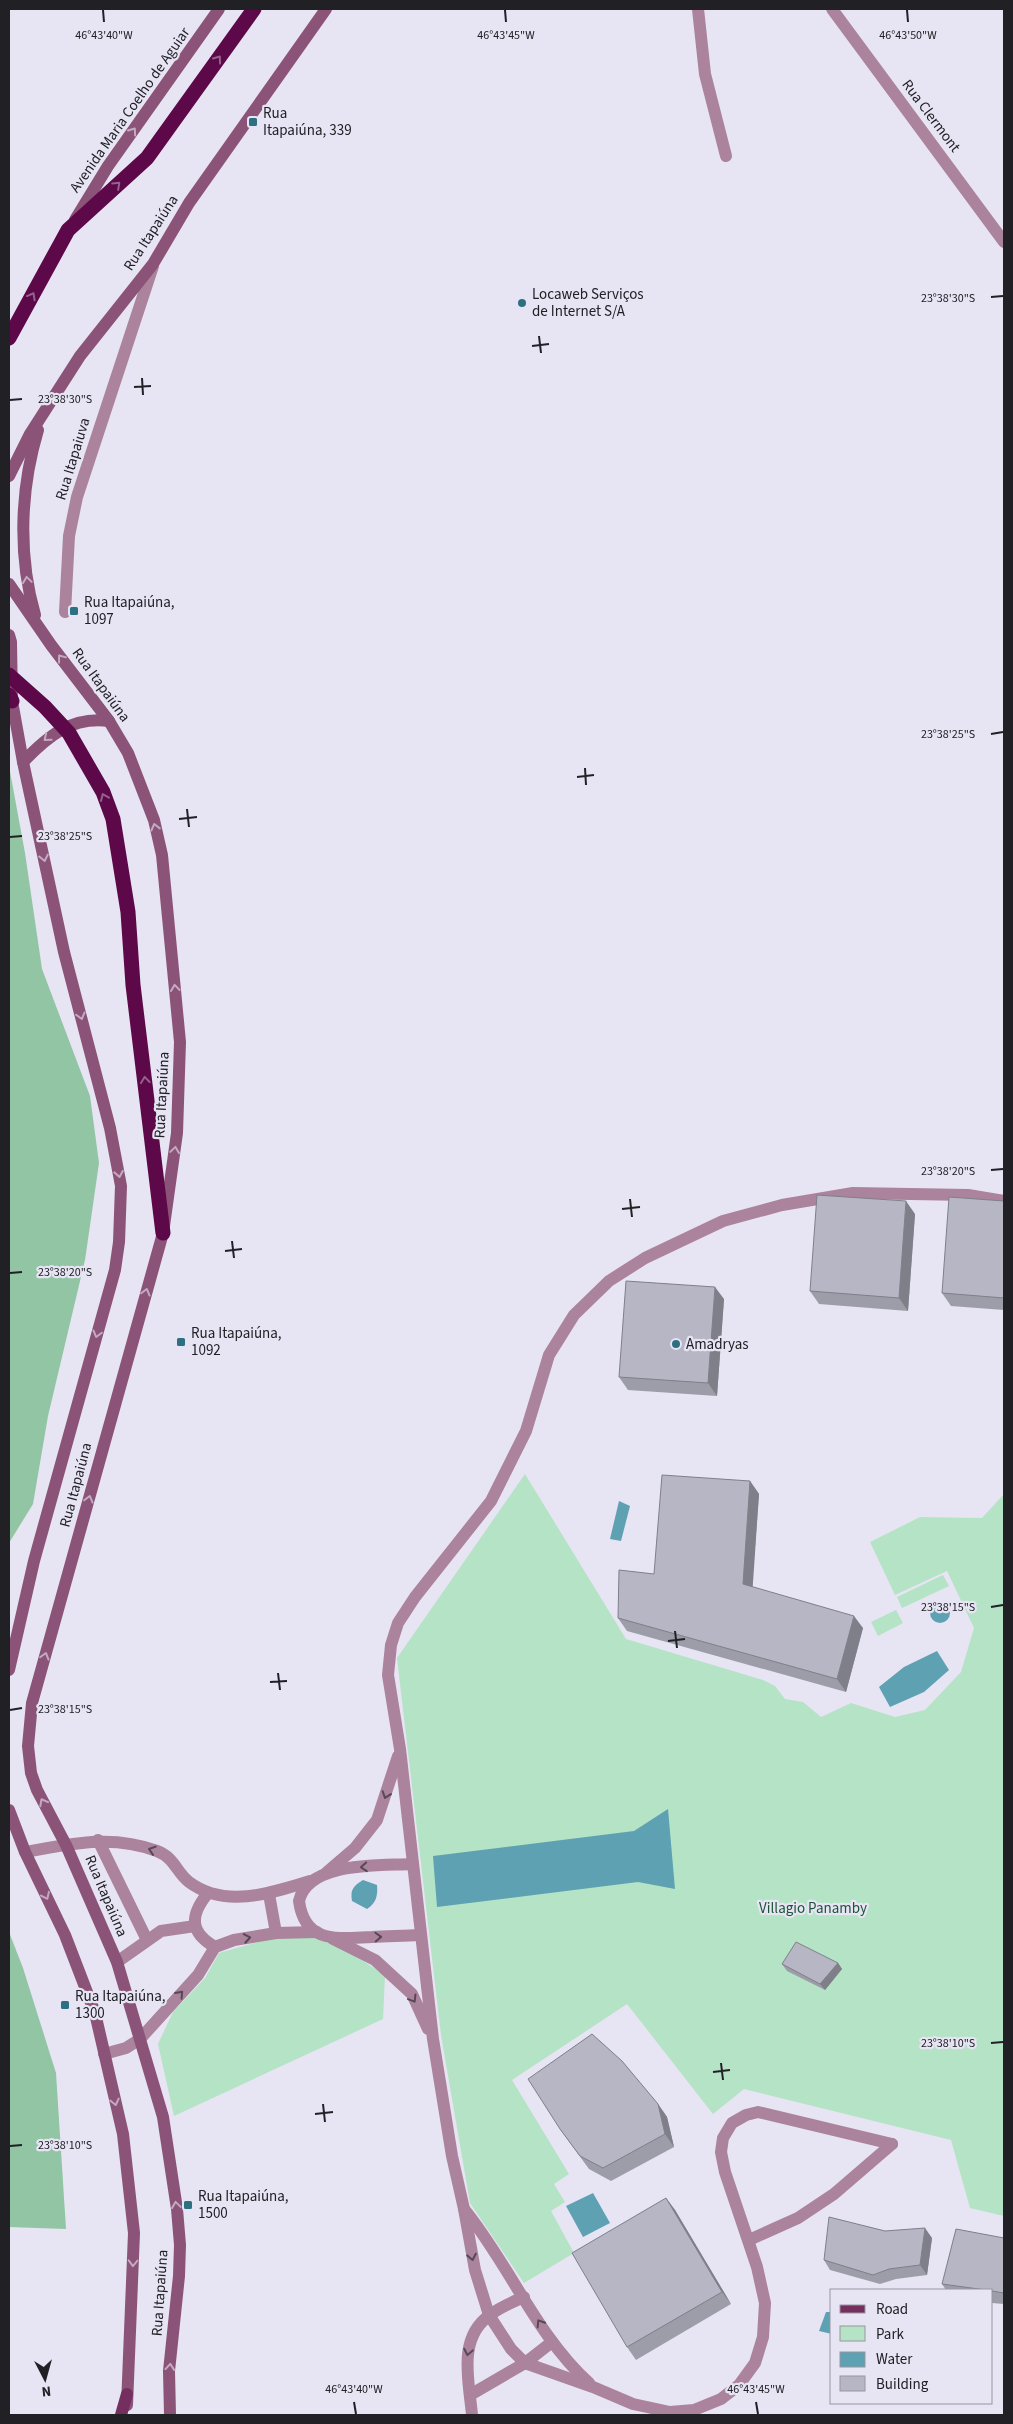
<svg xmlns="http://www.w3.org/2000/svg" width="1013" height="2424" viewBox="0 0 1013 2424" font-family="'Source Sans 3',sans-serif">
<rect width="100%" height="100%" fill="#e7e4f4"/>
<g fill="#b5e3c5">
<polygon points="525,1474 626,1639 763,1680 775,1686 785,1699 803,1702 821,1717 851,1703 895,1717 925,1710 961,1672 974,1628 947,1571 895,1595 870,1542 920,1517 982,1518 1004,1494 1004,2216 970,2208 951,2140 744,2089 713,2114 627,2004 512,2080 569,2174 554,2184 565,2202 551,2211 574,2253 524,2283 470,2203 441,2035 397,1658"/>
<polygon points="943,1575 949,1586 902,1608 897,1597"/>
<polygon points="896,1610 903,1623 878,1636 871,1622"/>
<path d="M275 1937C288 1937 305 1935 318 1938 342 1944 365 1962 385 1976L383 2019 174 2116 158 2044 173 2012 205 1978 219 1953Z"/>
</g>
<g fill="#91c5a3">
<polygon points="9,766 25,853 42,969 90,1096 99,1163 85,1260 48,1416 33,1504 9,1543"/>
<polygon points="9,1932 23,1968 56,2073 66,2229 9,2227"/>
</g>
<g fill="#5ea1b2">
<polygon points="619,1501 630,1506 621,1541 610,1539"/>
<circle cx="940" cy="1613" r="10"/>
<polygon points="937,1651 949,1670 924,1692 890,1707 879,1687 904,1667"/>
<polygon points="668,1809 675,1889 638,1882 437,1907 433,1856 634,1831"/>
<path d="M363 1880 377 1885C378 1896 376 1903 367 1909L352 1901C350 1890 353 1886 363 1880Z"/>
<polygon points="593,2193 610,2223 583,2237 566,2206"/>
<polygon points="826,2312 832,2312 832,2334 819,2331"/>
</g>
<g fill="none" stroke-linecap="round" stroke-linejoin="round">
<g stroke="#ab839c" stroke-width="12">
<polyline points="698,9 705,74 726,156"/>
<polyline points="832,9 1004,242"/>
<polyline points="65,612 69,536 77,497 153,266"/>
<polyline points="98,1840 147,1940"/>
<path d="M25 1852C71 1844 111 1834 157 1851 175 1858 176 1872 189 1882 225 1909 272 1893 310 1881"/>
<path d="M412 1864C380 1866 308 1861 299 1901 305 1945 339 1938 372 1937 388 1936 404 1936 419 1935"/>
<polyline points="327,1872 355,1848 377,1820 398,1756"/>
<path d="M208 1893C190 1915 189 1932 215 1947"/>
<polyline points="269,1894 276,1933"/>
<polyline points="333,1939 375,1960 412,1994 428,2029"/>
<polyline points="117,1962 161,1931 195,1926"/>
<polyline points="104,2054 126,2048 140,2039 198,1975 215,1947 234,1940 276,1933 317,1932"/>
<polyline points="892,2144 758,2112 746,2115 732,2123 723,2138 721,2152 725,2172 757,2267 765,2303 763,2337 755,2363 739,2385 721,2399 694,2410 670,2412 633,2404 593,2387 525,2363 511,2349 489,2315 475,2270 464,2209 452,2156 433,2039 400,1749 388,1675 391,1645 398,1623 415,1597 491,1501 526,1431 549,1355 574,1315 609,1281 645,1258 723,1221 782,1205 853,1193 968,1195 1004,1201"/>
<path d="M464 2209C509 2264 536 2335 589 2383"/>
<polyline points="749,2240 798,2218 834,2194 892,2144"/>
<polyline points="470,2395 525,2363 552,2342"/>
<path d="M472 2415C469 2381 457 2338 490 2315 500 2307 513 2302 524 2297"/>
</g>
<g stroke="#8c5378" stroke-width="12">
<polyline points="75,220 108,166 219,9"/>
<polyline points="9,476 30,434 80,356 153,264 189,203 326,9"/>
<polyline points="9,584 51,645 109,721 128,753 154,820 162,855 180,1042 177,1133 163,1233 32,1703 28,1746 31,1773 37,1790 66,1845 117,1962 163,2117 177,2209 180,2245 179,2276 169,2371 170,2415"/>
<path d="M35 615C18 556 20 490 38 430"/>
<polyline points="9,635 11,642 12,701 23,762 64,952 110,1128 121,1186 119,1242 115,1270 34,1561 9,1670"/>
<path d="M23 762C47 737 71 716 109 721"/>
<polyline points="9,1810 25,1852 65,1935 95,2013 123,2134 134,2233 127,2405"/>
</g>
<polyline stroke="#742f5e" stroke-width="12" points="121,2415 127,2394"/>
<g stroke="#5d0848" stroke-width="15">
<polyline points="9,338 68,230 147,158 254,9"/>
<polyline points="9,675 45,707 69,733 103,792 113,819 128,912 133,985 163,1233"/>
<polyline points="9,695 12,701"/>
</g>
</g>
<g fill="#9d9da9">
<polygon points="1004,1201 1004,1310 951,1306 942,1293"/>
<polygon points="915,1214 908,1311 819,1304 810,1291"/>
<polygon points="724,1299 717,1396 628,1390 619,1377"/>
<polygon points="750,1481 759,1494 752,1587 863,1628 846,1692 627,1631 618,1618 654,1574"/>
<polygon points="838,1963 842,1969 825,1990 787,1971 782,1964"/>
<polygon points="658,2104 667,2117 674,2147 611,2181 589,2169 560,2129"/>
<polygon points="666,2198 675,2210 731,2304 636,2360 627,2347"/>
<polygon points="885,2231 932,2238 927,2275 896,2279 880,2284 830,2270 824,2260"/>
<polygon points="1004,2238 1004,2304 992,2303 992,2290 946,2290 942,2284"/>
</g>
<g fill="#7f7f8a">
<polygon points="906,1201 915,1214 908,1311 899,1298"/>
<polygon points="715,1287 724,1299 717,1396 708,1383"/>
<polygon points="750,1481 759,1494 752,1597 743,1584"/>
<polygon points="854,1616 863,1628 846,1692 837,1679"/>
<polygon points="838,1963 842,1969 825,1990 820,1984"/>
<polygon points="658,2104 667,2117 674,2147 665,2134"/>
<polygon points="666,2198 675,2210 731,2304 722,2292"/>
<polygon points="925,2228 932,2238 927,2275 920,2265"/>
</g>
<g fill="#b6b6c5" stroke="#7f7f8a">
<polygon points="817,1195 906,1201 899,1298 810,1291"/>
<polygon points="949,1197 1004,1201 1004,1298 942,1293"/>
<polygon points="626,1281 715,1287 708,1383 619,1377"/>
<polygon points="662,1475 750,1481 743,1584 854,1616 837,1679 618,1618 619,1570 654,1574"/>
<polygon points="796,1942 838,1963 820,1984 782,1964"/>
<polygon points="592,2034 622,2061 658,2104 665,2134 603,2168 580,2156 560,2129 528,2079"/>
<polygon points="666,2198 722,2292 627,2347 572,2253"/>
<polygon points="829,2217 885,2231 925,2228 920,2265 889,2269 873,2275 824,2260"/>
<polygon points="956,2229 1004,2238 1004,2293 992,2291 992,2290 986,2290 942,2284"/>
</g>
<defs><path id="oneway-chevron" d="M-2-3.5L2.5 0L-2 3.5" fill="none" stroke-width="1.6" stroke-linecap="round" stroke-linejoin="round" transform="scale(1.25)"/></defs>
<g stroke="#94608d">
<use href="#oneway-chevron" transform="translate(218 59) rotate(-54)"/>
<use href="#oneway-chevron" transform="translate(117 185) rotate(-43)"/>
<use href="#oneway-chevron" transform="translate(32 296) rotate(-61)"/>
<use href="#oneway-chevron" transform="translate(104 797) rotate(-113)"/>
<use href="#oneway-chevron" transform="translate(145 1080) rotate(-97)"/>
</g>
<g stroke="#c3aac2">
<use href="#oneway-chevron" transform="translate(133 131) rotate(-55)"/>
<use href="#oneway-chevron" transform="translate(27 580) rotate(-98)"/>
<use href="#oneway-chevron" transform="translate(61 658) rotate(-127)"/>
<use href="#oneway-chevron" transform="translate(47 738) rotate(141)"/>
<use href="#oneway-chevron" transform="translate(155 827) rotate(-104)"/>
<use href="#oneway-chevron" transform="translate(44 858) rotate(78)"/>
<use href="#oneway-chevron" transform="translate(175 988) rotate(-96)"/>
<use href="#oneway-chevron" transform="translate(81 1016) rotate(75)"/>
<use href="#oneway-chevron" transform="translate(175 1150) rotate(-82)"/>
<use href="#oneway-chevron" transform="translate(119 1174) rotate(80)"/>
<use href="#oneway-chevron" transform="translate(146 1292) rotate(-75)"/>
<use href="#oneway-chevron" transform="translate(97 1334) rotate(105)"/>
<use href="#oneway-chevron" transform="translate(89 1499) rotate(-75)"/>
<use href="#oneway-chevron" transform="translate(45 1656) rotate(-74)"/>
<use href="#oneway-chevron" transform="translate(43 1802) rotate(-118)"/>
<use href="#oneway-chevron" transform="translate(46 1896) rotate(65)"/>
<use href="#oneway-chevron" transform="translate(115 2102) rotate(77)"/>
<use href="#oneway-chevron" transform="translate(176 2205) rotate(-98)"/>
<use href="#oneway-chevron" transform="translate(133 2263) rotate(92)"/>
<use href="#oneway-chevron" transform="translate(170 2367) rotate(-85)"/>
</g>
<g stroke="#584855">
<use href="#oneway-chevron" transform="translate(386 1795) rotate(109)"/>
<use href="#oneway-chevron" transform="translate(152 1850) rotate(-162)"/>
<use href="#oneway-chevron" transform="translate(364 1867) rotate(176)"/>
<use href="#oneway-chevron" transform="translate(378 1937) rotate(-2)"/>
<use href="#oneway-chevron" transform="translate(247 1938) rotate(-10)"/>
<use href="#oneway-chevron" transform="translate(180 1994) rotate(-48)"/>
<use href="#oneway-chevron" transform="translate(413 1999) rotate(59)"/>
<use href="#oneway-chevron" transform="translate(472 2257) rotate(79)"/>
<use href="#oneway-chevron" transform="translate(540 2323) rotate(-122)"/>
<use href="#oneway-chevron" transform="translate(468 2352) rotate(101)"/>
</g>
<path fill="none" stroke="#212025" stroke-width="2" d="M103 10 104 22M505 10 506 22M907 10 908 22M991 297 1003 296M539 336 541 353M532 346 549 344M142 378 143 395M134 387 151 386M10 400 22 399M991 734 1003 732M585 768 586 785M577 777 594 775M187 809 189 827M179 819 197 817M10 837 22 836M991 1170 1003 1169M630 1199 632 1217M622 1209 640 1207M232 1241 234 1258M225 1251 242 1249M10 1273 22 1272M991 1607 1003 1605M675 1631 677 1648M668 1641 685 1639M278 1673 280 1690M270 1682 287 1681M10 1710 22 1708M991 2043 1003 2042M721 2063 723 2080M713 2072 730 2070M323 2104 325 2122M315 2114 333 2112M10 2146 22 2145M354 2402 356 2414M756 2402 758 2414"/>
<g fill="#2d7081" stroke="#e7e4f4" stroke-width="2">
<rect x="248" y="117" width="10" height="10" rx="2.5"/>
<circle cx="522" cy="303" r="5"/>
<rect x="69" y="606" width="10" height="10" rx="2.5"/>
<rect x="176" y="1337" width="10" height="10" rx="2.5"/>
<circle cx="676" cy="1344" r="5"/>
<rect x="60" y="2000" width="10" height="10" rx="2.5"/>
<rect x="183" y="2200" width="10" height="10" rx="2.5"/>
</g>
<g text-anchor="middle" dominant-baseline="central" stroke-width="4.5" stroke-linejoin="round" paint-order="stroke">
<g font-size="15" fill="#212025" stroke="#e7e4f4">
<text transform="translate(130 110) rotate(-55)">Avenida Maria Coelho de Aguiar</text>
<text transform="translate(931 116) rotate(53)">Rua Clermont</text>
<text transform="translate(151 233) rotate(-57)">Rua Itapaiúna</text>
<text transform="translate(73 459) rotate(-73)">Rua Itapaiuva</text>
<text transform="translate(101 685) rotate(54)">Rua Itapaiúna</text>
<text transform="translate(162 1095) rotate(-87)">Rua Itapaiúna</text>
<text transform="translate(76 1485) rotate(-75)">Rua Itapaiúna</text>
<text transform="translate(106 1896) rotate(67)">Rua Itapaiúna</text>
<text transform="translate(160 2293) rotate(-86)">Rua Itapaiúna</text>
</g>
<g font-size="15" fill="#212025" stroke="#e7e4f4" text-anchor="start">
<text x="263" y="113">Rua<tspan x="263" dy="17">Itapaiúna, 339</tspan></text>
<text x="532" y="294">Locaweb Serviços<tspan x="532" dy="17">de Internet S/A</tspan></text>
<text x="84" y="602">Rua Itapaiúna,<tspan x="84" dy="17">1097</tspan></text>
<text x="191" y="1333">Rua Itapaiúna,<tspan x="191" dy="17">1092</tspan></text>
<text x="686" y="1344">Amadryas</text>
<text x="75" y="1996">Rua Itapaiúna,<tspan x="75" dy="17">1300</tspan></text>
<text x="198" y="2196">Rua Itapaiúna,<tspan x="198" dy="17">1500</tspan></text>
</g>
<g font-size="15" fill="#1a5535" stroke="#e7e4f4">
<text x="813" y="1908">Villagio Panamby</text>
</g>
</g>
<g font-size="12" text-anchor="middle" fill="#212025" stroke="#e7e4f4" stroke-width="4.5" stroke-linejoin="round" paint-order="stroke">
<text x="104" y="39">46°43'40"W</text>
<text x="506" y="39">46°43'45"W</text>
<text x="908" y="39">46°43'50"W</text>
<text x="948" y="302">23°38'30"S</text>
<text x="65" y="403">23°38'30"S</text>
<text x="948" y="738">23°38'25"S</text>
<text x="65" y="840">23°38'25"S</text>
<text x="948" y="1175">23°38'20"S</text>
<text x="65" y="1276">23°38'20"S</text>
<text x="948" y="1611">23°38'15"S</text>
<text x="65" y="1713">23°38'15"S</text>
<text x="948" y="2047">23°38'10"S</text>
<text x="65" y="2149">23°38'10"S</text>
<text x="354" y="2393">46°43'40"W</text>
<text x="756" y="2393">46°43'45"W</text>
</g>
<rect width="1013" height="2424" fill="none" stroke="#212025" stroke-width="20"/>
<rect x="830" y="2289" width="162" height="115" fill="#e7e4f4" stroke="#9896a1"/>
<rect x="840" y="2305" width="25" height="8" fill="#742f5e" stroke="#9896a1"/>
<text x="876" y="2314" font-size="15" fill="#212025">Road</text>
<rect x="840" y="2326" width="25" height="15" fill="#b5e3c5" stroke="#9896a1"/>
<text x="876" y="2339" font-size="15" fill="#212025">Park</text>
<rect x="840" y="2352" width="25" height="15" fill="#5ea1b2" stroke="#9896a1"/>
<text x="876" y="2364" font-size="15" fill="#212025">Water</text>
<rect x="840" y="2376" width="25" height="15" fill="#b6b6c5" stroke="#9896a1"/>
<text x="876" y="2389" font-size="15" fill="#212025">Building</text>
<g transform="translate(45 2379) rotate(174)" stroke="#e7e4f4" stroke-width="4" paint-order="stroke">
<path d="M0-4L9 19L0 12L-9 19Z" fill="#212025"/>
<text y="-8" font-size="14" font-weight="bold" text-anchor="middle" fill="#212025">N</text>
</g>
</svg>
